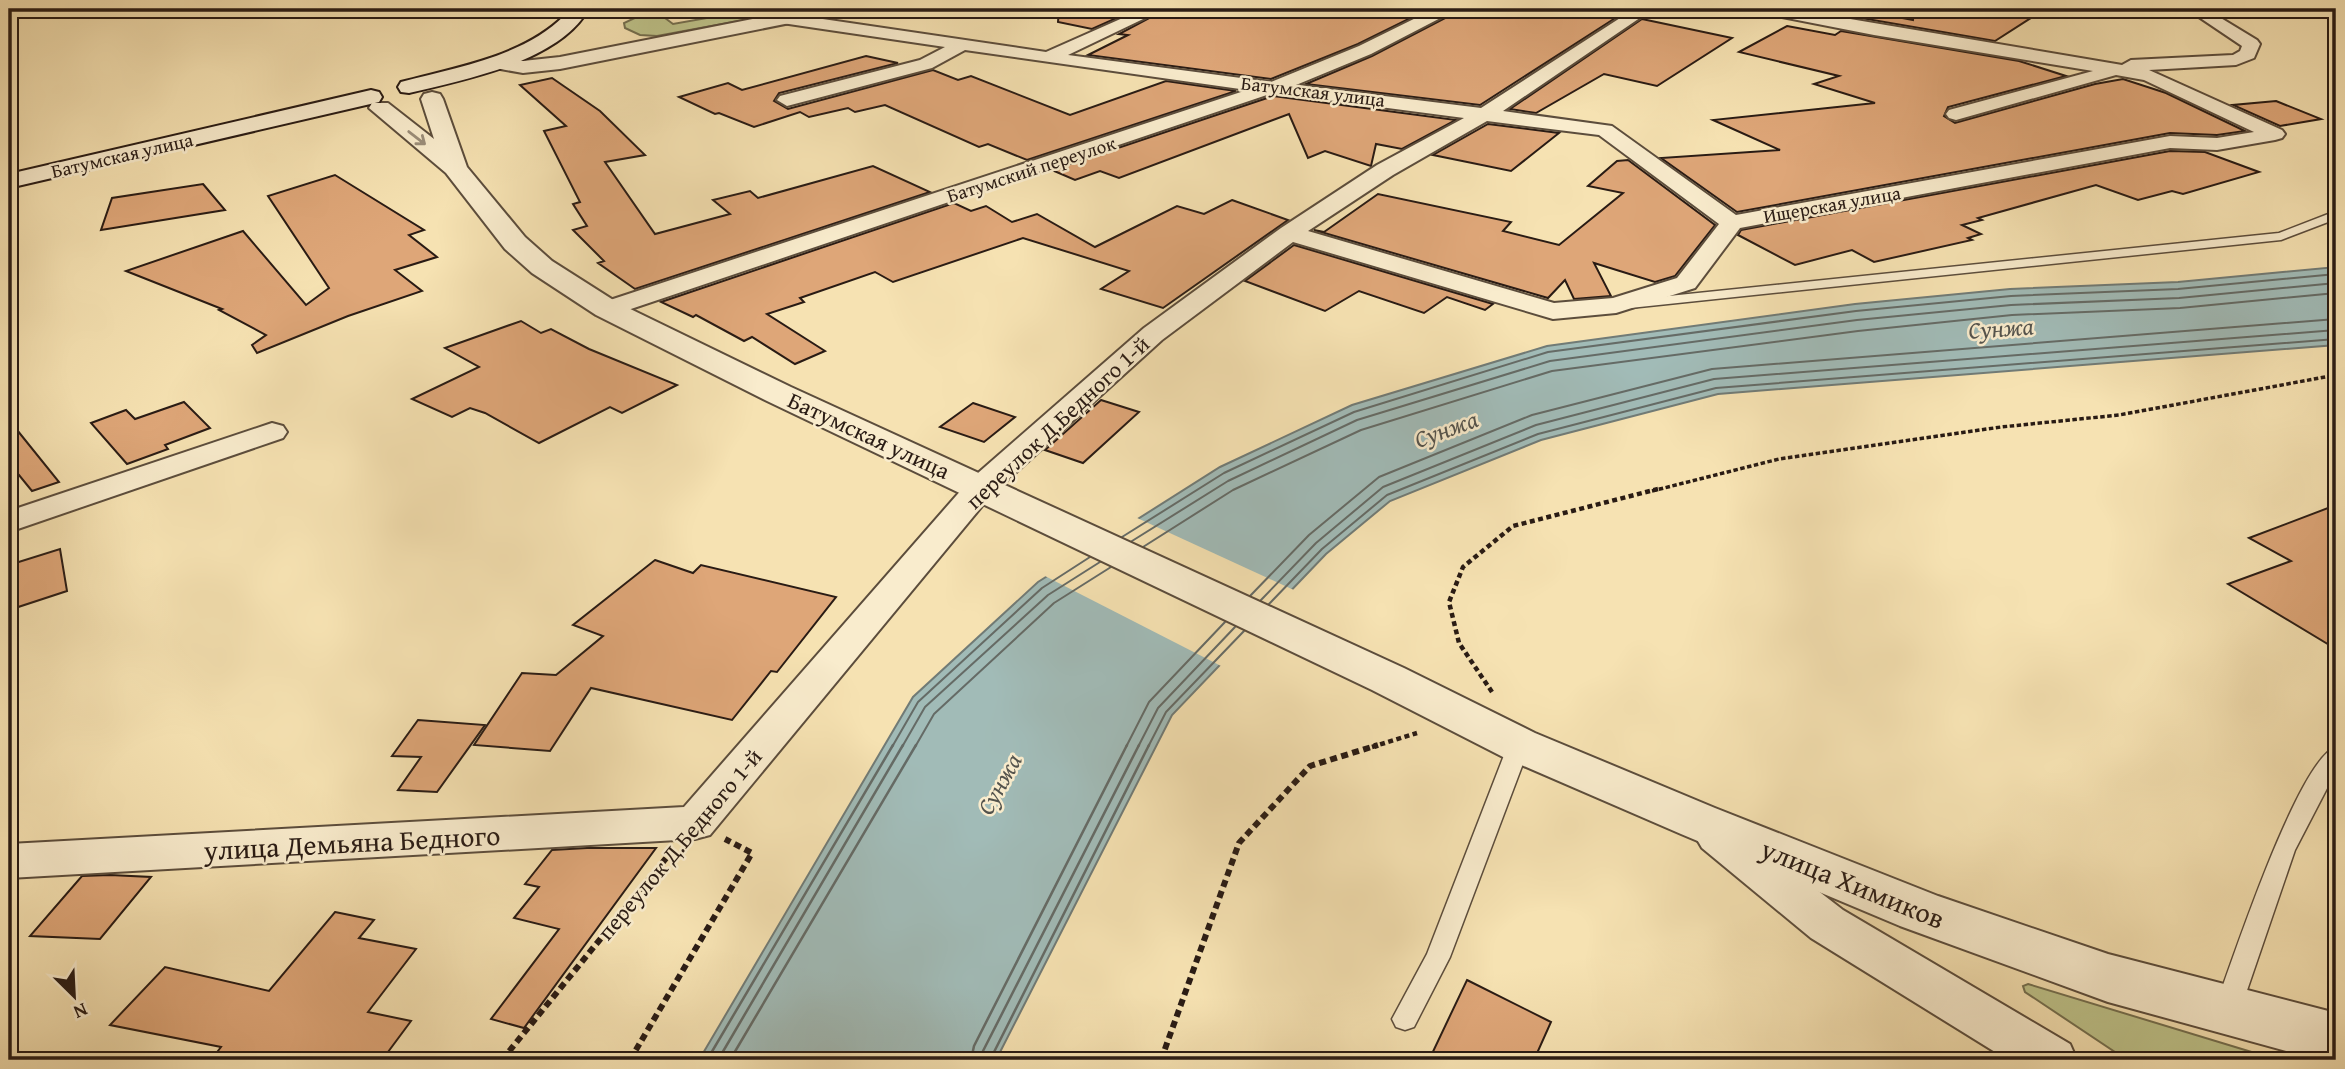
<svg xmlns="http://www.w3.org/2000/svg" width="2345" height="1069" viewBox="0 0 2345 1069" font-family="'Gentium Book Plus',serif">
<rect width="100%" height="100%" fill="#f6e2b2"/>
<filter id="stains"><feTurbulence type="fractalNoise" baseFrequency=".00286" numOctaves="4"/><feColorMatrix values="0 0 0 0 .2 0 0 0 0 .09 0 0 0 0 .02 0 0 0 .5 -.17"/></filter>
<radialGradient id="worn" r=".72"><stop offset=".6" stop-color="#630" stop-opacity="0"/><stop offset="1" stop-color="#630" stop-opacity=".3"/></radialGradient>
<g fill="#bec38a" stroke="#746f4f" stroke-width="2">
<polygon points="621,9 653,9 673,24 758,9 803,9 657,36 640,35 625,28 624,23 637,17"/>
<polygon points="2028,984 2278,1060 2127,1060 2025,992 2023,986"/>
</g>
<polygon fill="#a1bbb7" stroke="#717b76" stroke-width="2" points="2336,267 2336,345 1718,394 1541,440 1390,501 1326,554 1172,715 996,1060 699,1060 913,697 1038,582 1220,467 1352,405 1547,346 1855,304 2010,289 2178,282"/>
<polygon fill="#f6e2b2" points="1135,517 1296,591 1223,667 1043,575"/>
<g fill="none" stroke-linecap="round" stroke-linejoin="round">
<g stroke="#656b66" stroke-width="2">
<polyline points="1122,537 1224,473 1354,412 1548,352 1856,311 2011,296 2178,289 2336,274"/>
<polyline points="1132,541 1228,481 1357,420 1550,361 1857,320 2011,305 2179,298 2336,283"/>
<polyline points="1143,547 1233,490 1361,430 1552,371 1858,331 2012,315 2180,308 2336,293"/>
<polyline points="1250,596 1309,535 1379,477 1532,415 1712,369 2336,319"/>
<polyline points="1261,600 1316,543 1383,487 1536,425 1714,379 2336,330"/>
<polyline points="1269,604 1322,549 1387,495 1538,434 1716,388 2336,339"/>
<polyline points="892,747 918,702 1042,588 1090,557"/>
<polyline points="902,747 925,707 1048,595 1100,562"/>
<polyline points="915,747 934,714 1054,603 1111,567"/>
<polyline points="1126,747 1149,702 1225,622"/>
<polyline points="1138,747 1158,708 1235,627"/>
<polyline points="1148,747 1166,712 1244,631"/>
</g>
<g stroke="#656b66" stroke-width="2.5">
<polyline points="707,1060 893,745"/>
<polyline points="718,1060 903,745"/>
<polyline points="730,1060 916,745"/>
<polyline points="971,1060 974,1046 1127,745"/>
<polyline points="981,1060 983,1051 1139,745"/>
<polyline points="990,1060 1149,745"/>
</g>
</g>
<g fill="#dea678" stroke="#291b14" stroke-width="2">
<polygon points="1059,9 1137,9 1092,29 1058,22"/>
<polygon points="1166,9 1429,9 1358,44 1271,79 1088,55 1128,35 1119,34"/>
<polygon points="1457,9 1591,9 1620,15 1480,105 1306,84 1372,56 1453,14"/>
<polygon points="1914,9 2045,9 1995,41 1861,18 1871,12 1913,20"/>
<polygon points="1642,19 1732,38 1657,86 1604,74 1536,113 1510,109"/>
<polygon points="1787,26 1835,35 1841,31 2019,61 2066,76 1948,107 1944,116 1955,123 2095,84 2123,79 2166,93 2245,131 2217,135 2170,133 1737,212 1661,158 1780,150 1713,120 1875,103 1814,84 1839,76 1739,52"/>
<polygon points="866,56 898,63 779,93 774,101 788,109 933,70 958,80 971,76 1070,115 1166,81 1236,91 1027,160 988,144 979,147 885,105 855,112 848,108 809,117 800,112 754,127 719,113 715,114 679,97 728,83 742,90"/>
<polygon points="552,78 600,111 645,155 605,162 655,234 730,214 713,200 750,191 758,198 873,166 930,192 635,289 598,263 604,261 573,230 587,226 573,204 580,202 544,131 566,126 520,85"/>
<polygon points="1273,96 1456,120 1402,149 1376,144 1371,166 1325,151 1308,158 1289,114 1119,178 1100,171 1075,180 1052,170"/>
<polygon points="2276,101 2321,119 2280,126 2233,105"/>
<polygon points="1488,124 1559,133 1511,171 1433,155"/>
<polygon points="2170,151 2205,152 2259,172 2183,194 2172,191 2138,200 2096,185 1978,218 1982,220 1962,225 1981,234 1968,238 1972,240 1874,262 1852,250 1795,265 1738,235 1741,230"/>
<polygon points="1628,160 1715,225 1675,276 1655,282 1594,263 1611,296 1574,299 1565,280 1548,298 1314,230 1324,232 1378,194 1511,222 1503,231 1559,245 1623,193 1588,186 1617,161"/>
<polygon points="335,175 424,230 409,235 437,257 395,270 422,291 348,316 257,353 252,345 266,335 219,310 222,309 126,271 243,231 306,305 329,288 268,196"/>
<polygon points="203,184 225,210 101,230 112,198"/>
<polygon points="1232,200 1288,220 1163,308 1101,289 1129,271 1023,238 893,282 875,272 800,298 804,302 767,314 825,351 795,364 752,337 744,341 696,315 693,317 661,302 954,203 971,211 986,206 1012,222 1037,214 1095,247 1177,206 1204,214"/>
<polygon points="1294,245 1493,304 1485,310 1447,297 1424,313 1359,291 1325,311 1245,281"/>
<polygon points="521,321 541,333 551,329 589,349 677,385 622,413 610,407 539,443 485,413 470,408 452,417 412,399 479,367 445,348"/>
<polygon points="1101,400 1139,412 1083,463 1045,450"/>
<polygon points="184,402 210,428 165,445 168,449 127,464 91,423 126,410 135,419"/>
<polygon points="973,403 1015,417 984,442 940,427"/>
<polygon points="9,420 59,482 32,491 19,475 9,479"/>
<polygon points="2336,505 2336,649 2228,584 2291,561 2249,538"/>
<polygon points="60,549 67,591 9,610 9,565"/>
<polygon points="655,560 693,573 701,565 836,597 777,672 771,671 732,720 591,688 550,751 474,745 522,673 556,675 603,636 573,625"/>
<polygon points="418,720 485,725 437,792 398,790 421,757 392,756"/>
<polygon points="587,848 656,848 524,1028 491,1019 559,929 514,918 539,887 525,884 552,850"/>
<polygon points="110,875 151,877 100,939 30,936 82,876"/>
<polygon points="335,912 374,920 359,938 416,949 368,1012 411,1021 382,1060 211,1060 221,1047 110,1025 165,967 269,991"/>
<polygon points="1467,980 1551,1022 1534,1060 1429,1060"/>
</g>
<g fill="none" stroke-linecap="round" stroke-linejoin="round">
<g stroke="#5c4d3c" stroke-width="3">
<g id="service">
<polygon points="2336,211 2336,219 2281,240 1630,308 1623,304 1630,300 2279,233"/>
<polygon points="1519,737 1526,740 1530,745 1450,957 1414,1027 1405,1030 1396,1027 1392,1019 1427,954 1508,745 1512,740"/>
<path d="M2336 747V771L2295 850 2241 1008 2237 1016 2228 1019 2219 1016 2215 1008C2231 965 2298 759 2336 747Z"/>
</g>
</g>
<g stroke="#5c4d3c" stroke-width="4">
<g id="minor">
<path d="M1143 9H1164L1068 55 1271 82 1359 46 1434 9H1454L1452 12 1371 54 1296 85 1481 108 1634 9H1653L1503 111 1612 126 1736 215 2170 136 2217 138 2254 132 2144 80 2116 75 1956 120 1949 118 1946 114 1949 110 2093 71 1874 35 1767 14 1759 9H1791L2122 65 2131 60 2233 55 2240 51 2242 46 2187 9H2206L2257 40 2260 44 2254 58 2236 65 2149 70 2282 130 2285 134 2282 138 2275 140 2217 150 2170 148 1740 228 1695 288 1616 313 1553 319 1293 242 1162 340 992 494 710 835 695 839 9 878V844L684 807 970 480 1144 328 1281 228 1377 165 1464 118 1273 93 616 314 607 317 598 314 594 309 598 304 1247 90 965 50 932 68 787 106 777 100 780 96 920 60 945 47 782 23 776 21 774 18 776 15 782 13 1046 52ZM1487 121 1599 135 1719 224 1677 278 1613 298 1554 303 1308 231 1393 175Z"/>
<polygon points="272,423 283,426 287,432 283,438 9,532 9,511"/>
<polygon points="1717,819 1732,824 1843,910 2070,1044 2077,1060 2008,1060 1811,938 1702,848 1695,836 1702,824"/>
</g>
</g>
<g stroke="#5c4d3c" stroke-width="4">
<g id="tertiary">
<polygon points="803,9 839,9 830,15 560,69 523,73 489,67 486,63 489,59 496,57 523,61 560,57"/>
<polygon points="432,92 440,94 443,99 467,167 525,237 552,261 618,303 791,387 1404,668 1535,733 1715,808 1938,896 2108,954 2336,1013 2336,1060 2319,1060 2108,1002 1900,926 1681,834 1503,757 1372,690 767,401 596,315 532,273 505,249 446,173 369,108 372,103 388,103 434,139 421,99 424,94"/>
</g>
</g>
<g stroke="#291b14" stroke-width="4">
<g id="secondary">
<path d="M565 9H583L584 16C551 63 463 80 409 93L401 92 398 87 401 82C457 67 523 57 565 15Z"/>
<polygon points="371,90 379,92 382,97 379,102 9,188 9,174"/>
</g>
</g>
<polyline stroke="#291b14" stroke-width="3.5" stroke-dasharray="4.5 2.5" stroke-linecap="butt" points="1652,491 1779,459 2001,427 2119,415 2336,375"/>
<g stroke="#291b14" stroke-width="4.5" stroke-dasharray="5 3.5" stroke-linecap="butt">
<polyline points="1492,692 1459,643 1449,602 1463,567 1513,526 1658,489"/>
<polyline points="1372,747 1417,733"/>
</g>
<g stroke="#291b14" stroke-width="6" stroke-dasharray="7 4.5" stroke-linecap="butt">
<polyline points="502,1060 667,857"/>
<polyline points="630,1060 752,853 725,839"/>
<polyline points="1161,1060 1239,843 1310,766 1378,745"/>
</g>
<use href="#service" fill="#f9eccd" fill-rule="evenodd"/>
<use href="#minor" fill="#f9eccd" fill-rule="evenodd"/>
<use href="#tertiary" fill="#f9eccd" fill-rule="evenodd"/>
<use href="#secondary" fill="#f9eccd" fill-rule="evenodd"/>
</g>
<defs><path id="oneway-shaft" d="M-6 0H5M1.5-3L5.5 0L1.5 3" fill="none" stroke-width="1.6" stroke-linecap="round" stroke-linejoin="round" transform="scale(1.75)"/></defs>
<use stroke="#9b8e7a" href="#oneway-shaft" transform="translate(417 138) rotate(38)"/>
<g text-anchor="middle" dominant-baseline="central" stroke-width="5" stroke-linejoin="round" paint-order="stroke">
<g font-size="19" fill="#291b14" stroke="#f9eccd">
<text transform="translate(1313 91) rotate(7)">Батумская улица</text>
<text transform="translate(122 155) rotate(-13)">Батумская улица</text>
<text transform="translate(1031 169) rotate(-18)">Батумский переулок</text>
<text transform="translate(1832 204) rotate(-10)">Ищерская улица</text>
</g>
<g font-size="23" fill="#291b14" stroke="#f9eccd">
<text transform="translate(1057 422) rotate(-43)">переулок Д.Бедного 1-й</text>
<text transform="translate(869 435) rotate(25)">Батумская улица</text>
<text transform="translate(679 844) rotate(-50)">переулок Д.Бедного 1-й</text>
</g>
<g font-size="24" font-style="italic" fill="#53534d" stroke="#f9eccd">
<text transform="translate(2001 328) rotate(-4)">Сунжа</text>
<text transform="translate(1446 429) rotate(-20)">Сунжа</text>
<text transform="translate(999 784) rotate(-61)">Сунжа</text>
</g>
<g font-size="28" fill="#291b14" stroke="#f9eccd">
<text transform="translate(352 842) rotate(-3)">улица Демьяна Бедного</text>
<text transform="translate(1853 883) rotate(22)">улица Химиков</text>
</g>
</g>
<rect width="2345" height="1069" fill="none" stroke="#f6e2b2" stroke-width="35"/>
<rect x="10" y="10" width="2324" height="1048" fill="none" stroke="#291b14" stroke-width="3.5"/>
<rect x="18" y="18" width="2310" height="1034" fill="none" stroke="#291b14" stroke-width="2"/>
<g transform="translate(74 996) rotate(156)" stroke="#f9eccd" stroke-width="5" paint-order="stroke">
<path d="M0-5L12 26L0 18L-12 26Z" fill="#291b14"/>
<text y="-10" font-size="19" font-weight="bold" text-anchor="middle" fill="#291b14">N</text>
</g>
<rect width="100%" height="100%" filter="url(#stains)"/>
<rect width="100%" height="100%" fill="url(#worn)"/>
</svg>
